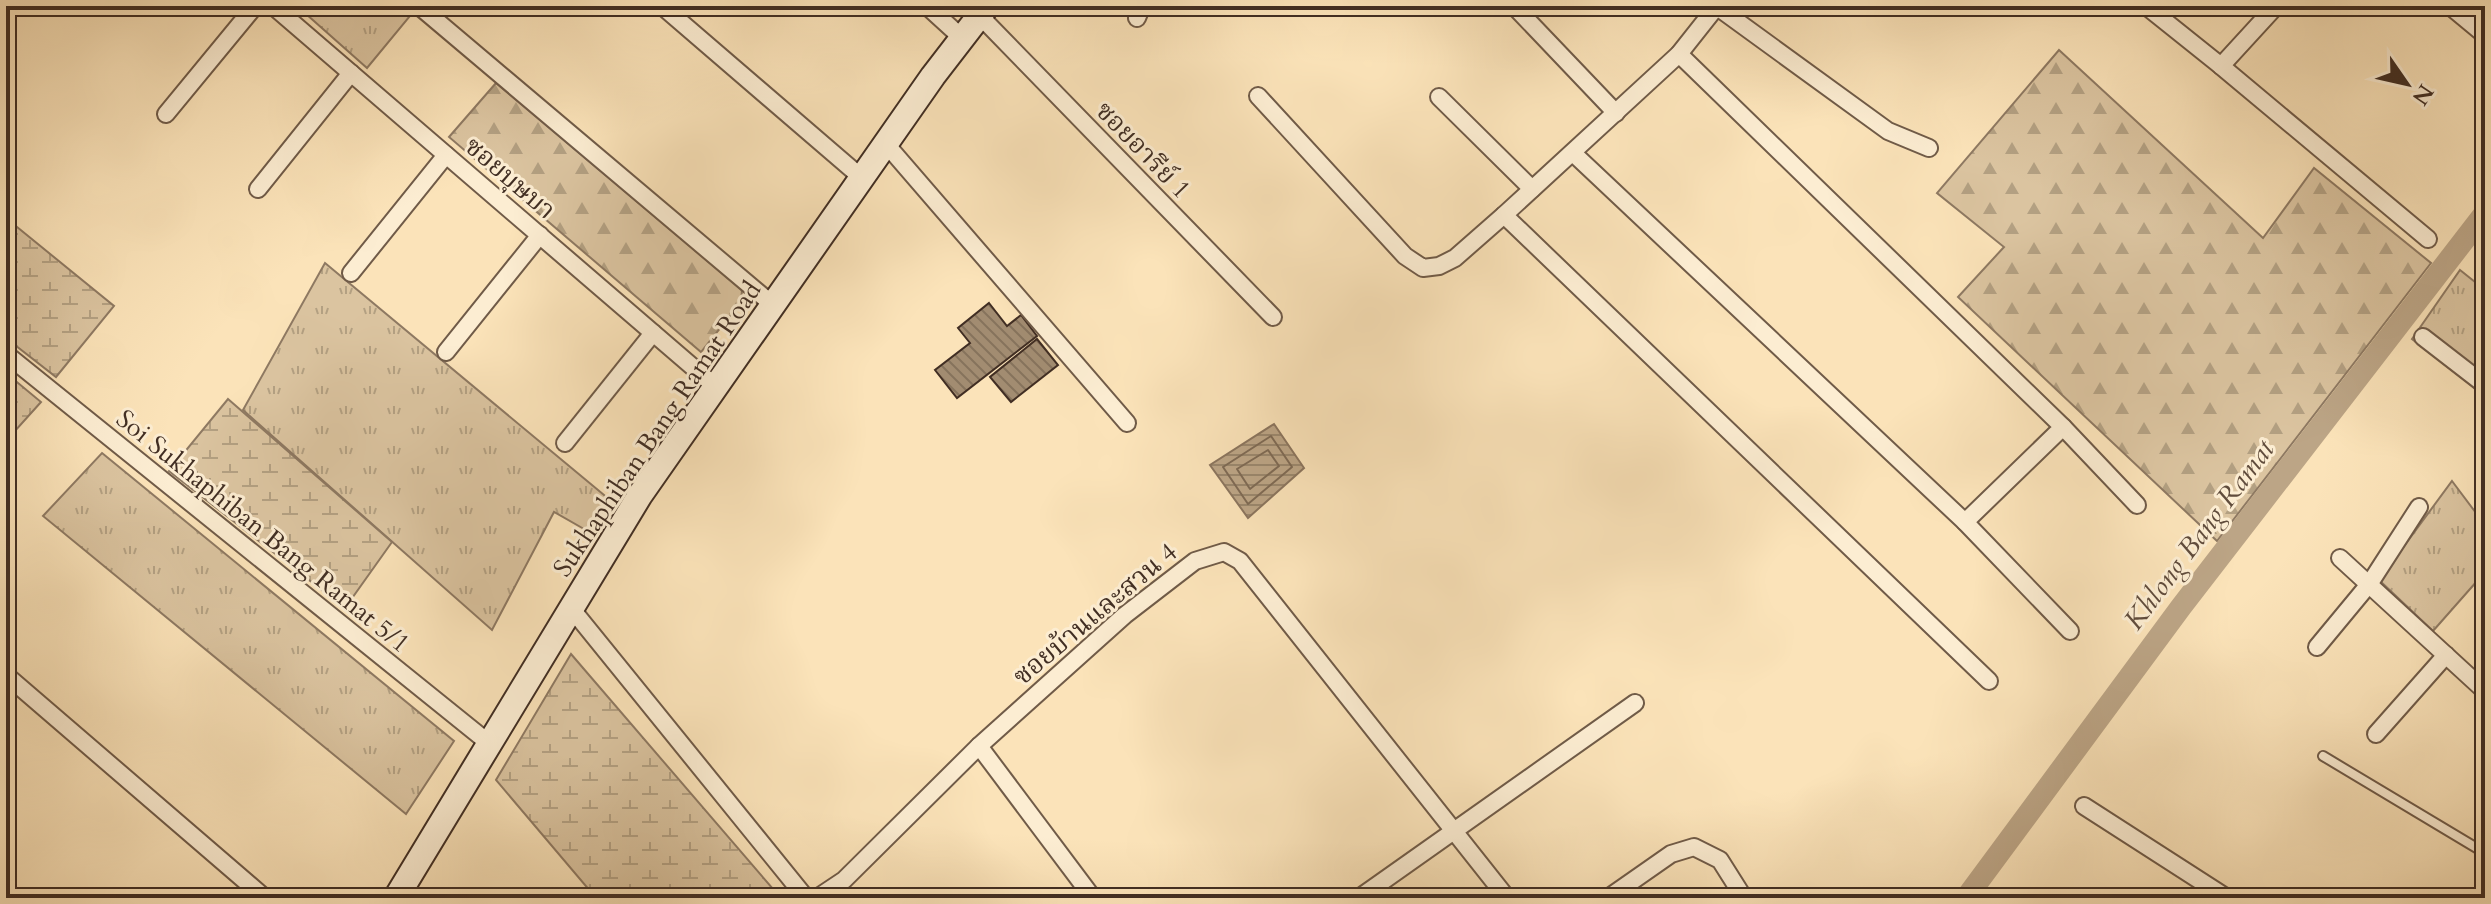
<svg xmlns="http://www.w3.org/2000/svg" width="2491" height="904" viewBox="0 0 2491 904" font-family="Cardo,'Noto Serif Thai',serif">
<defs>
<pattern id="grass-tufts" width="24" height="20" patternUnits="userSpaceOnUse" patternTransform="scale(2)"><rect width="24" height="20" fill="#dbc4a0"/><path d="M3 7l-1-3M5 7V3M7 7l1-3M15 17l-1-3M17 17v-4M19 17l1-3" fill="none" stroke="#b3a082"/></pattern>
<pattern id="forest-firs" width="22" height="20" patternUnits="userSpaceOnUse" patternTransform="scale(2)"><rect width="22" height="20" fill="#dbc4a0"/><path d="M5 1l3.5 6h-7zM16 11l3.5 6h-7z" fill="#b3a082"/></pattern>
<pattern id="wetland-marsh" width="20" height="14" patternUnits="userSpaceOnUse" patternTransform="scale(2)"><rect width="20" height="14" fill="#dbc4a0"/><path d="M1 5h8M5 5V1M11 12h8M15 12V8" fill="none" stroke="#b3a082"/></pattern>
<pattern id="water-rules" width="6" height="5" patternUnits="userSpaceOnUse" patternTransform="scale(2)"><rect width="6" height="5" fill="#bca586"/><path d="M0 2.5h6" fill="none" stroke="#9a876d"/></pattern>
<pattern id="building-back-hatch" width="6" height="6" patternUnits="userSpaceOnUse" patternTransform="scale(2)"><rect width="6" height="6" fill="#a28c71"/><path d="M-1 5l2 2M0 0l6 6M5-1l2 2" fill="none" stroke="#86735c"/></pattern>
</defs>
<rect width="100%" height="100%" fill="#fbe3b9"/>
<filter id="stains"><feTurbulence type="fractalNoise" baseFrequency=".0025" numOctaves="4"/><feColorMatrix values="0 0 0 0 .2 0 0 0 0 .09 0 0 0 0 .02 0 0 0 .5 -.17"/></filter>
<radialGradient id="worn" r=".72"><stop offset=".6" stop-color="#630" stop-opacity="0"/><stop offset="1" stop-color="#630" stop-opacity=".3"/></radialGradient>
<g fill="url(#grass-tufts)" stroke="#8e7962" stroke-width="2">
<polygon points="297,6 398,6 410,16 367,68"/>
<polygon points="325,263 610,500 591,533 554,512 492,630 243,410"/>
<polygon points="2460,270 2485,290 2485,396 2412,339"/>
<polygon points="102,453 454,741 406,814 43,516"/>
<polygon points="2452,481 2485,525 2485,572 2433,631 2379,580"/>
</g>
<g fill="url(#forest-firs)" stroke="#8e7962" stroke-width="2">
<polygon points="2059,50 2263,238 2314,168 2431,263 2217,541 1958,297 2004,247 1937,193"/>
<polygon points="496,83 742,290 741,302 701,352 449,137"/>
</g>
<g fill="url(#wetland-marsh)" stroke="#8e7962" stroke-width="2">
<polygon points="6,218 114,306 56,377 6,338"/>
<polygon points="6,373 41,402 6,441"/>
<polygon points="228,399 392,542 345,608 169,471"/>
<polygon points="571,654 779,896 781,898 596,898 496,780"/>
</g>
<polygon fill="url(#water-rules)" stroke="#8b755e" stroke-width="2" points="1274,424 1304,468 1248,518 1210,465"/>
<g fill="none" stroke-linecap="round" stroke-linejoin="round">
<g stroke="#7e6a54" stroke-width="2">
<polygon points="1271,436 1292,467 1248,504 1223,467"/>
<polygon points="1268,450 1279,466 1250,489 1237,469"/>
</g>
<polyline stroke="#bca586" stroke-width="22" points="1966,898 2181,607 2485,213"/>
</g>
<g fill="url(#building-back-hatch)" stroke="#412e23" stroke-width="2">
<polygon points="989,303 1007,326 1021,315 1037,336 957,398 935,370 970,343 958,328"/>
<polygon points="1037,339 1058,365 1011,402 990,377"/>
</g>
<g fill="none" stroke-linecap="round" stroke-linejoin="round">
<g stroke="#705b48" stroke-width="12">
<polyline id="lane" points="2323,756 2485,853"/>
</g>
<g stroke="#705b48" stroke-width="20">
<g id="street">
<polyline points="273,6 716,387"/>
<polyline points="419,6 773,305"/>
<polyline points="662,6 862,178"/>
<polyline points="927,6 961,37"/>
<polyline points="1514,6 1616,113"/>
<polyline points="1716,6 1888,131 1929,148"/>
<polyline points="2146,6 2221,66 2276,6"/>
<polyline points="2450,6 2485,35"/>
<polyline points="980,16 1273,317"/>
<polyline points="1137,18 1142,6"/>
<polyline points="1679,54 2063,427 1965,522"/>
<polyline points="2221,66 2428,239"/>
<polyline points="1258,96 1405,256 1423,268 1439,266 1455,258 1504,215 1679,54 1717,6"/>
<polyline points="1439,97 1532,189"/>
<polyline points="166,114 255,6"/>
<polyline points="886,144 1127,423"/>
<polyline points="1573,153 1965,522 2070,631"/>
<polyline points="258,189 351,73"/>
<polyline points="1504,215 1989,681"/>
<polyline points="351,273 446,155"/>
<polyline points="2423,337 2485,385"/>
<polyline points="446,352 540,235"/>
<polyline points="6,354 490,744"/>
<polyline points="2063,427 2137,505"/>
<polyline points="565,443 653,333"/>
<polyline points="2340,558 2485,691"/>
<polyline points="571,608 806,898"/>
<polyline points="2317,647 2370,583 2419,507"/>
<polyline points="6,675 265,898"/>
<polyline points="2376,734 2446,655"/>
<polyline points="979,746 1093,898"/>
<polyline points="2084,806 2227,898"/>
<polyline points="817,898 844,880 979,746 1125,615 1195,561 1224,552 1240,561 1507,898"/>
<polyline points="1359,898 1635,703"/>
<polyline points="1608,898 1671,854 1694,847 1720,860 1744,898"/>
</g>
</g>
<g stroke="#412e23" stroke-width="28">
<polyline id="secondary" points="396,898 640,495 933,76 987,6"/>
</g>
<use href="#lane" stroke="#fcedd2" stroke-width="8"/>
<use href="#street" stroke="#fcedd2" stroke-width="16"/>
<use href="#secondary" stroke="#fcedd2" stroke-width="24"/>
</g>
<g text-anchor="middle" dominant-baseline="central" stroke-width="6" stroke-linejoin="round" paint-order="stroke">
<g font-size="26" fill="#412e23" stroke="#fcedd2">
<text transform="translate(1143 150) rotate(46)">ซอยอารีย์ 1</text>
<text transform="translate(510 178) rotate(41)">ซอยบุษบา</text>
<text transform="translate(657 429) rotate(-56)">Sukhaphiban Bang Ramat Road</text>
<text transform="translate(263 531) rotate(39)">Soi Sukhaphiban Bang Ramat 5/1</text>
<text transform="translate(1095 614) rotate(-40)">ซอยบ้านและสวน 4</text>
</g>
<g font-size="28" font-style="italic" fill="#604c3c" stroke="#fcedd2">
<text transform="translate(2199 535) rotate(-53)">Khlong Bang Ramat</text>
</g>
</g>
<rect width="2491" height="904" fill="none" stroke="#fbe3b9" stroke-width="32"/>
<rect x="8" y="8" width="2475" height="888" fill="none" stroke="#412e23" stroke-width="4"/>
<rect x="16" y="16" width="2459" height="872" fill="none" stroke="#412e23" stroke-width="2"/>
<g transform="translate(2407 84) rotate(124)" stroke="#fcedd2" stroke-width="6" paint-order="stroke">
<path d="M0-6L14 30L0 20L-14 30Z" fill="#412e23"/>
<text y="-12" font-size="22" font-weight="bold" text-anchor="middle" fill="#412e23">N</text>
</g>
<rect width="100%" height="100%" filter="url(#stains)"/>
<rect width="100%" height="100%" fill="url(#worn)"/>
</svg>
